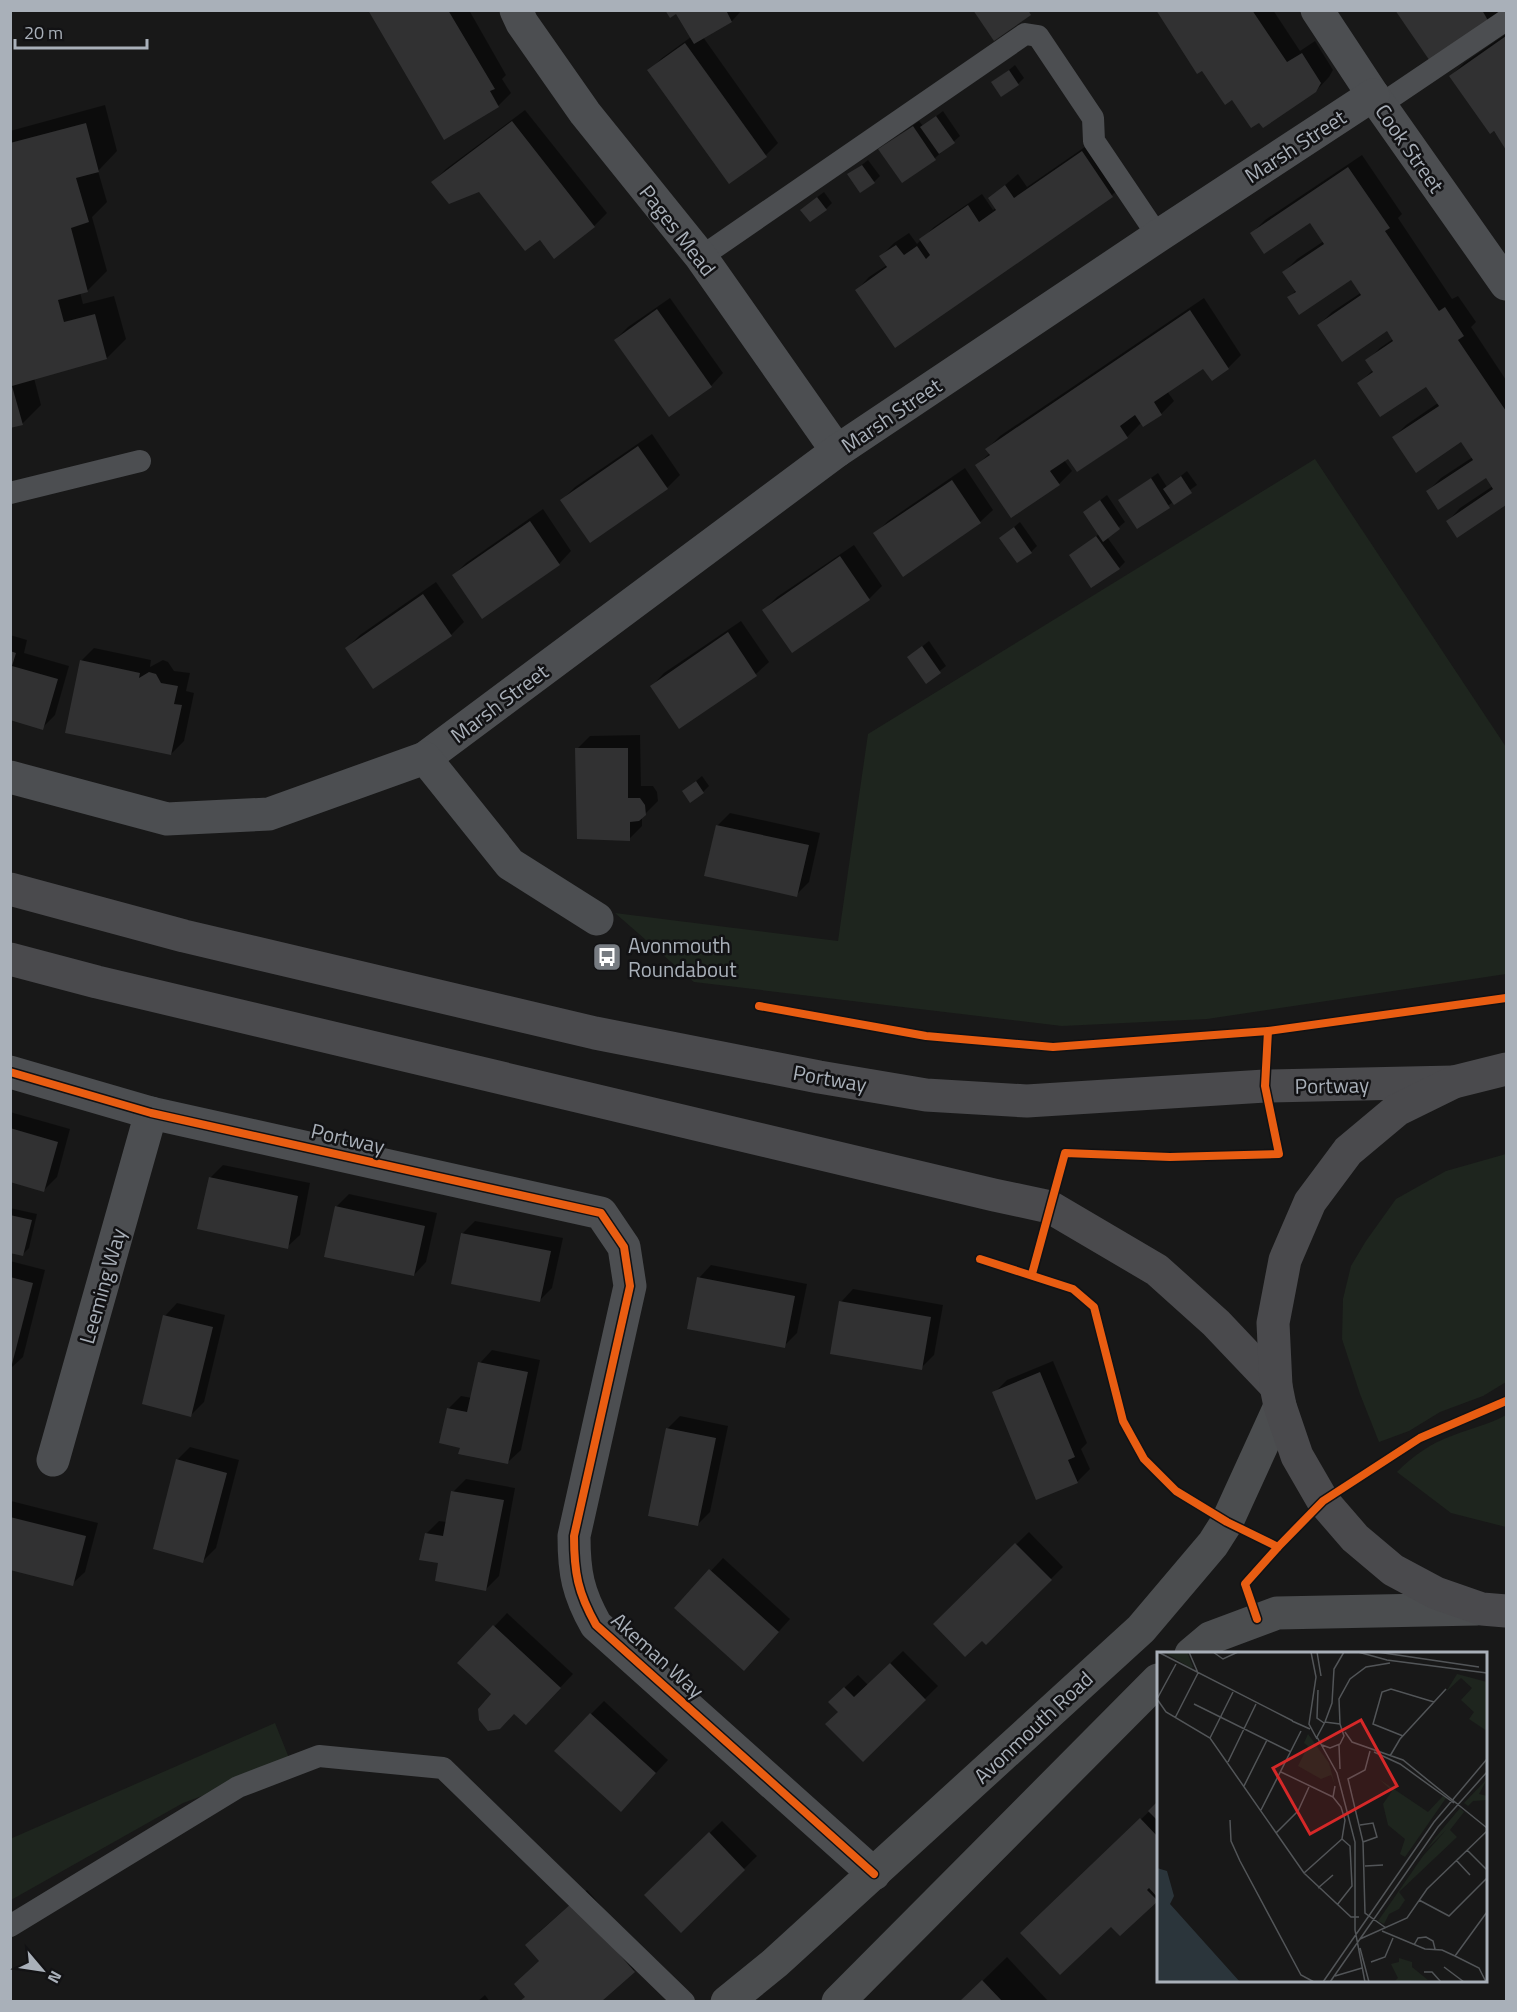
<svg xmlns="http://www.w3.org/2000/svg" width="1517" height="2012" viewBox="0 0 1517 2012" font-family="'Titillium Web',sans-serif">
<rect width="100%" height="100%" fill="#181818"/>
<g fill="#1e251e">
<polygon points="1315,459 1506,747 1506,974 1207,1019 1062,1026 694,982 615,913 838,941 868,734"/>
<polygon points="1506,1154 1506,1382 1483,1396 1440,1412 1409,1431 1379,1442 1360,1394 1342,1339 1343,1299 1351,1266 1366,1241 1396,1199 1446,1171"/>
<path d="M1506 1415V1527L1451 1513 1397 1472C1414 1455 1431 1443 1454 1435 1472 1428 1490 1424 1506 1415Z"/>
<polygon points="275,1723 291,1763 183,1803 11,1900 10,1839"/>
</g>
<g fill="#0007">
<polygon points="370,10 469,10 506,75 502,79 511,93 498,106"/>
<polygon points="667,10 742,10 732,21 703,37 778,143 766,155 649,71 662,58 691,37 677,12"/>
<polygon points="1158,10 1273,10 1300,51 1315,41 1333,70 1329,77 1316,91 1232,97"/>
<polygon points="1397,10 1501,10 1489,22"/>
<polygon points="1506,34 1506,147 1451,76 1464,63"/>
<polygon points="1015,65 1024,78 1018,84 993,83"/>
<polygon points="105,105 117,151 98,171 107,202 92,217 107,271 88,290 80,292 83,304 114,296 126,339 107,358 34,378 41,405 22,424 10,427 10,131"/>
<polygon points="525,110 607,213 594,226 555,257 540,238 480,190 433,182 446,169"/>
<polygon points="943,111 960,136 935,158 902,181 880,149 919,121 923,126"/>
<polygon points="1095,140 1125,183 1112,195 896,345 857,290 869,277 887,265 881,256 894,243 909,233 917,244 934,227 982,194 993,210 996,208 990,198 1018,174 1027,187"/>
<polygon points="1362,155 1402,214 1398,218 1452,299 1458,296 1476,322 1471,327 1506,380 1506,503 1457,536 1448,521 1460,508 1493,486 1486,476 1428,491 1441,478 1473,457 1461,440 1394,437 1406,425 1438,403 1426,384 1359,383 1373,370 1367,361 1380,348 1393,339 1387,329 1319,325 1332,312 1362,292 1352,278 1289,298 1296,290 1284,272 1297,259 1324,241 1311,221 1252,233 1265,220"/>
<polygon points="868,160 880,176 874,182 849,175"/>
<polygon points="824,192 832,203 826,209 808,204"/>
<polygon points="670,298 723,373 711,386 615,340 628,327"/>
<polygon points="1204,298 1241,355 1228,368 1212,379 1204,367 1167,391 1174,401 1161,414 1142,422 1127,437 1064,460 1072,471 1059,484 977,465 990,453 987,449 1000,436"/>
<polygon points="652,434 680,475 667,488 562,500 575,487"/>
<polygon points="965,468 993,510 980,522 875,534 888,521"/>
<polygon points="1187,471 1197,485 1138,527 1120,500 1158,473 1167,487"/>
<polygon points="1107,495 1125,522 1107,537 1125,562 1119,568 1071,556 1099,534 1085,512"/>
<polygon points="543,509 571,551 559,564 454,575 466,563"/>
<polygon points="1020,522 1037,546 1031,552 1001,538"/>
<polygon points="854,545 882,586 869,599 792,651 764,610 777,597"/>
<polygon points="436,582 464,622 451,635 347,648 360,635"/>
<polygon points="741,621 769,662 756,674 680,727 652,686 664,673"/>
<polygon points="10,635 27,640 24,653 69,666 55,715 42,728 10,719"/>
<polygon points="929,641 946,666 926,682 909,657"/>
<polygon points="94,648 151,660 150,667 163,660 168,662 174,671 190,673 186,691 194,693 184,741 171,754 81,661"/>
<polygon points="640,735 641,786 653,786 657,792 658,801 642,817 642,826 629,839 577,749 590,736"/>
<polygon points="702,776 709,786 703,792 684,791"/>
<polygon points="730,813 820,833 809,882 796,895 717,826"/>
<polygon points="10,1112 70,1129 57,1177 44,1190 10,1180"/>
<polygon points="223,1165 310,1183 300,1235 287,1247 210,1178"/>
<polygon points="349,1194 437,1213 426,1262 414,1275 336,1207"/>
<polygon points="10,1208 37,1214 29,1248 23,1254 10,1251"/>
<polygon points="475,1221 563,1238 552,1288 540,1300 462,1234"/>
<polygon points="10,1261 45,1270 23,1357 10,1369"/>
<polygon points="711,1265 807,1284 797,1333 784,1346 699,1278"/>
<polygon points="853,1289 943,1305 934,1355 921,1368 841,1302"/>
<polygon points="177,1303 225,1315 204,1402 191,1415 165,1316"/>
<polygon points="492,1350 540,1360 521,1450 508,1462 462,1447 448,1409 461,1396 472,1398 480,1363"/>
<polygon points="1053,1361 1087,1443 1081,1449 1090,1469 1077,1482 994,1393 1007,1380"/>
<polygon points="680,1416 728,1426 710,1512 697,1525 667,1429"/>
<polygon points="190,1447 239,1460 216,1548 203,1561 177,1460"/>
<polygon points="466,1479 515,1488 499,1576 486,1589 440,1562 426,1534 439,1521 447,1522 453,1492"/>
<polygon points="11,1501 98,1523 85,1572 72,1584 10,1569"/>
<polygon points="1029,1532 1063,1567 986,1643 982,1639 935,1624"/>
<polygon points="723,1558 790,1619 756,1657 676,1608"/>
<polygon points="507,1613 573,1674 539,1710 494,1694 460,1663"/>
<polygon points="903,1651 938,1686 863,1760 840,1711 843,1689 858,1675 868,1685"/>
<polygon points="604,1701 668,1760 634,1797 591,1714"/>
<polygon points="1158,1803 1158,1898 1120,1934 1111,1925 1035,1920"/>
<polygon points="722,1821 757,1856 681,1931 646,1895"/>
<polygon points="587,1890 647,1958 600,2002 522,2002 527,1996 541,1961 539,1932"/>
<polygon points="1007,1957 1049,2002 961,2002"/>
<polygon points="485,1995 490,2002 477,2002"/>
</g>
<g fill="#313132">
<polygon points="368,10 448,10 495,89 490,91 499,107 444,140"/>
<polygon points="665,10 726,10 732,22 694,44 676,14 670,18"/>
<polygon points="973,10 1028,10 1031,15 994,41"/>
<polygon points="1156,10 1252,10 1287,62 1302,53 1321,83 1316,92 1263,128 1259,123 1251,128 1232,100 1225,105 1202,71 1197,74"/>
<polygon points="1395,10 1482,10 1490,24 1432,64"/>
<polygon points="1506,36 1506,150 1494,131 1490,134 1449,76"/>
<polygon points="685,43 767,157 729,184 647,70"/>
<polygon points="1009,70 1019,85 1001,97 991,82"/>
<polygon points="936,116 955,143 939,154 920,127"/>
<polygon points="512,121 595,227 554,259 540,240 525,251 479,192 449,204 431,182"/>
<polygon points="86,123 99,172 76,178 89,222 71,228 88,292 58,300 64,322 95,314 107,359 12,386 23,425 10,428 10,143"/>
<polygon points="913,126 936,160 902,183 878,149"/>
<polygon points="1082,151 1113,197 895,348 855,290 887,267 879,256 896,245 904,255 917,246 926,259 930,255 919,239 968,205 979,222 996,210 988,198 1005,185 1014,198"/>
<polygon points="862,165 875,183 860,193 847,174"/>
<polygon points="1348,167 1390,228 1385,231 1439,311 1445,307 1464,336 1458,340 1506,411 1506,505 1457,538 1446,521 1493,489 1486,478 1438,510 1426,491 1473,460 1461,442 1416,473 1392,437 1439,406 1426,387 1380,417 1357,383 1373,372 1365,360 1393,341 1387,331 1342,362 1317,325 1361,295 1351,280 1299,315 1287,297 1296,292 1282,272 1324,244 1310,223 1264,254 1250,233"/>
<polygon points="817,197 827,210 810,222 800,210"/>
<polygon points="657,309 712,387 669,417 614,340"/>
<polygon points="1190,310 1229,369 1212,381 1203,369 1154,402 1162,415 1143,427 1135,415 1120,426 1128,438 1077,472 1068,459 1050,471 1060,485 1011,518 975,465 990,455 985,449"/>
<polygon points="638,446 668,489 590,543 560,500"/>
<polygon points="1181,476 1192,493 1174,505 1163,489"/>
<polygon points="1151,478 1170,508 1137,529 1118,500"/>
<polygon points="952,480 981,523 903,577 873,533"/>
<polygon points="1100,500 1120,529 1103,542 1083,512"/>
<polygon points="530,521 560,565 482,619 452,575"/>
<polygon points="1014,527 1032,553 1017,563 999,538"/>
<polygon points="1096,536 1120,569 1091,588 1069,555"/>
<polygon points="840,556 870,600 792,653 762,610"/>
<polygon points="423,594 452,636 373,689 345,648"/>
<polygon points="728,632 757,676 679,729 650,686"/>
<polygon points="922,646 941,673 926,684 907,657"/>
<polygon points="10,651 16,653 12,666 58,679 43,730 10,720"/>
<polygon points="80,660 140,673 139,678 149,672 156,674 161,683 178,686 174,704 182,705 171,755 65,733"/>
<polygon points="575,748 628,748 628,798 640,798 645,805 646,815 639,821 630,822 630,841 577,839"/>
<polygon points="696,781 704,793 690,803 682,791"/>
<polygon points="716,825 809,845 797,897 704,876"/>
<polygon points="10,1128 58,1142 44,1192 10,1182"/>
<polygon points="209,1177 298,1196 288,1249 197,1229"/>
<polygon points="335,1206 425,1226 414,1276 324,1257"/>
<polygon points="10,1215 32,1220 23,1256 10,1253"/>
<polygon points="461,1233 551,1251 540,1302 451,1284"/>
<polygon points="10,1277 33,1283 11,1368 10,1368"/>
<polygon points="697,1277 795,1296 785,1348 687,1329"/>
<polygon points="839,1301 931,1317 922,1370 830,1354"/>
<polygon points="163,1315 213,1327 191,1417 142,1404"/>
<polygon points="478,1362 528,1372 508,1464 458,1454 460,1448 439,1443 447,1408 467,1412"/>
<polygon points="1040,1372 1075,1457 1068,1460 1078,1483 1036,1500 992,1392"/>
<polygon points="666,1428 716,1438 698,1526 648,1516"/>
<polygon points="176,1459 227,1473 203,1563 153,1549"/>
<polygon points="451,1491 504,1500 486,1591 435,1581 438,1563 419,1560 425,1533 443,1536"/>
<polygon points="10,1517 86,1536 73,1586 10,1570"/>
<polygon points="1015,1543 1052,1580 986,1645 982,1641 965,1657 933,1624"/>
<polygon points="709,1569 779,1632 744,1671 674,1608"/>
<polygon points="493,1625 561,1688 526,1725 514,1714 500,1729 488,1731 479,1720 478,1709 491,1694 457,1663"/>
<polygon points="890,1663 926,1700 863,1762 825,1724 838,1712 828,1702 844,1687 854,1697"/>
<polygon points="590,1713 656,1773 621,1812 554,1751"/>
<polygon points="1158,1801 1158,1821 1148,1811"/>
<polygon points="1140,1818 1158,1837 1158,1898 1149,1888 1147,1890 1158,1901 1120,1936 1111,1927 1060,1975 1020,1933"/>
<polygon points="709,1832 745,1870 681,1933 644,1895"/>
<polygon points="573,1902 635,1972 602,2001 520,2001 525,1997 514,1984 539,1961 525,1945"/>
<polygon points="982,1980 1002,2001 960,2001"/>
</g>
<g fill="none" stroke-linecap="round" stroke-linejoin="round">
<g stroke="#4c4e51" stroke-width="22">
<polyline points="1380,105 1506,20"/>
<polyline points="701,257 1025,34 1038,36 1093,118 1094,141 1158,236"/>
<polyline points="10,493 140,461"/>
<polyline points="10,1926 238,1787 319,1756 443,1768 684,2002"/>
</g>
<g stroke="#4c4e51" stroke-width="33">
<polyline points="516,10 522,23 585,113 701,257 837,451"/>
<polyline points="1317,10 1373,95 1506,284"/>
<polyline points="425,758 837,451 1158,236 1373,95"/>
<polyline points="10,777 167,819 269,814 425,758 510,864 597,919"/>
<path d="M10 1072 151 1113 601 1213 624 1247 630 1286 574 1536C574 1573 578 1593 596 1625L874 1874"/>
<polyline points="53,1460 151,1113"/>
</g>
<g stroke="#4b4d4f" stroke-width="33">
<polyline points="1191,1654 1210,1638 1277,1613 1477,1609"/>
<polyline points="727,2002 775,1963 1141,1629 1213,1544 1227,1522 1280,1406"/>
<polyline points="838,2002 1158,1680"/>
</g>
<g stroke="#4a4a4d" stroke-width="33">
<polyline points="10,889 184,936 595,1033 819,1077 926,1095 1027,1101 1265,1086 1454,1082"/>
<polyline points="10,959 97,982 994,1195 1050,1207 1157,1270 1216,1323 1276,1386"/>
<polyline points="1506,1069 1454,1082 1397,1110 1348,1151 1310,1202 1285,1260 1273,1323 1276,1386 1280,1406 1297,1456 1323,1501 1355,1538 1393,1570 1436,1593 1482,1609 1506,1611"/>
</g>
<g stroke="#121214" stroke-width="11">
<g id="cycleway">
<polyline points="759,1006 926,1036 1053,1047 1268,1031 1506,998"/>
<path d="M10 1072 151 1113 601 1213 624 1247 630 1286 574 1536C574 1573 578 1593 596 1625L874 1874"/>
<polyline points="980,1259 1073,1289 1094,1307 1123,1421 1144,1459 1176,1491 1227,1522 1278,1547"/>
<polyline points="1032,1274 1065,1153 1170,1157 1279,1154 1265,1086 1268,1031"/>
<polyline points="1257,1619 1245,1584 1278,1547 1323,1501 1420,1438 1506,1401"/>
</g>
</g>
<use href="#cycleway" stroke="#e95d12" stroke-width="8"/>
</g>
<defs>
<g id="bus-square" transform="scale(1.5)"><rect x="-9" y="-9" width="18" height="18" rx="4" fill="#767b81" stroke="#121214"/><path d="M-5-6H5V4H4V6H2V4H-2V6H-4V4H-5ZM-3.5-4V0h7V-4ZM-3.5 1.2v1.5H-2V1.2ZM2 1.2v1.5H3.5V1.2Z" fill="#fff"/></g>
</defs>
<g fill-rule="evenodd">
<use href="#bus-square" x="607" y="957"/>
</g>
<g text-anchor="middle" dominant-baseline="central" stroke-width="5" stroke-linejoin="round" paint-order="stroke">
<g font-size="21" fill="#a9b0b9" stroke="#121214">
<text transform="translate(1295 146) rotate(-33)">Marsh Street</text>
<text transform="translate(1410 148) rotate(55)">Cook Street</text>
<text transform="translate(678 230) rotate(52)">Pages Mead</text>
<text transform="translate(891 415) rotate(-34)">Marsh Street</text>
<text transform="translate(499 703) rotate(-37)">Marsh Street</text>
<text transform="translate(830 1078) rotate(10)">Portway</text>
<text transform="translate(1332 1085) rotate(-1)">Portway</text>
<text transform="translate(348 1138) rotate(13)">Portway</text>
<text transform="translate(102 1286) rotate(-74)">Leeming Way</text>
<text transform="translate(658 1655) rotate(42)">Akeman Way</text>
<text transform="translate(1033 1727) rotate(-43)">Avonmouth Road</text>
</g>
<g font-size="21" fill="#a9b0b9" stroke="#121214" text-anchor="start">
<text x="628" y="945">Avonmouth<tspan x="628" dy="24">Roundabout</tspan></text>
</g>
</g>
<g transform="translate(1157 1652)">
<rect width="330" height="330" fill="#181818"/>
<path d="M7 0H30L36 15 34 16ZM300 22 330 30V79L312 67 317 60 304 48 315 36 304 26 289 40ZM151 82 172 111 178 133 174 123 164 127 141 114 151 94 147 91ZM222 127 271 160 286 144 289 146 248 205 243 202 248 187 231 173 226 152 235 139ZM330 127 322 142 330 144V148L316 149 311 154 307 151ZM303 156 307 160 293 178 300 185 242 240 248 248 242 257 232 262 227 272 221 269 266 204 289 178 269 198 278 186ZM242 306 255 310V315L271 328 237 330 241 326 234 312 242 310Z" fill="#1e251e"/>
<path d="M0 216 10 219 17 244 13 252 83 330 0 329Z" fill="#2b353b"/>
<path fill="none" stroke="#525558" stroke-width="1.5" d="M1 0 136 69M32 0 41 21M56 0 66 7 81 0M154 0 159 25 152 72 160 87M160 0 164 24M201 0 230 8 330 21M220 0 322 15M161 38 160 66 167 71M0 47 9 60 53 86 147 221 194 265H202M0 47 19 12M37 52 134 100M18 66 41 21M135 69 153 77M168 70 175 51 177 17 187 0M183 72 182 47 193 27 209 15 233 11M188 80 195 90 246 108 330 176M246 84 216 72 225 40 234 37 277 50M53 86 76 40M165 93 173 96 183 92 187 84 183 72 168 70 160 85 180 121 198 190V278L208 330M182 93 183 117M213 99 208 118 191 127 206 190 208 261 229 276M217 100 243 112 297 151M233 104 243 87 289 37M71 110 99 52M124 120 176 145M87 134 110 88M178 134 176 145 184 155 188 168 185 187 193 194 195 234 180 253M104 158 144 79M73 168 74 189 83 209 144 323 157 330M203 173 216 171 220 185 206 190M119 181 141 159 152 135M310 198 330 218M299 208 313 223M208 214 226 213M147 221 185 187M161 236 176 223M262 248 292 264 330 226M225 279 268 297 285 298 298 304 322 316 329 330M203 287 250 266 270 237 330 179M257 293 261 286 269 285 276 289 278 297M203 296 212 330M298 304 330 260M214 310 228 305 236 286M287 315 307 330M267 320H275L284 330M178 324 205 316M166 330 277 170 330 107M173 330 281 175 330 120"/>
<path fill="#d62828" fill-opacity="0.15" stroke="#d62828" stroke-width="3" d="M204 68 240 134 153 182 116 116Z"/>
<rect width="330" height="330" fill="none" stroke="#a9b0b9" stroke-width="3"/>
</g>
<rect width="1517" height="2012" fill="none" stroke="#a9b0b9" stroke-width="24"/>
<g transform="translate(42 1970) rotate(119)" stroke="#121214" stroke-width="4.5" paint-order="stroke">
<path d="M0-4.5L10 22L0 15L-10 22Z" fill="#a9b0b9"/>
<text y="-9" font-size="16" font-weight="bold" text-anchor="middle" fill="#a9b0b9">N</text>
</g>
<path d="M15 39v9h132v-9" fill="none" stroke="#a9b0b9" stroke-width="3"/>
<text x="24" y="39" font-size="18" fill="#a9b0b9" stroke="#121214" stroke-width="4.5" paint-order="stroke">20 m</text>
</svg>
